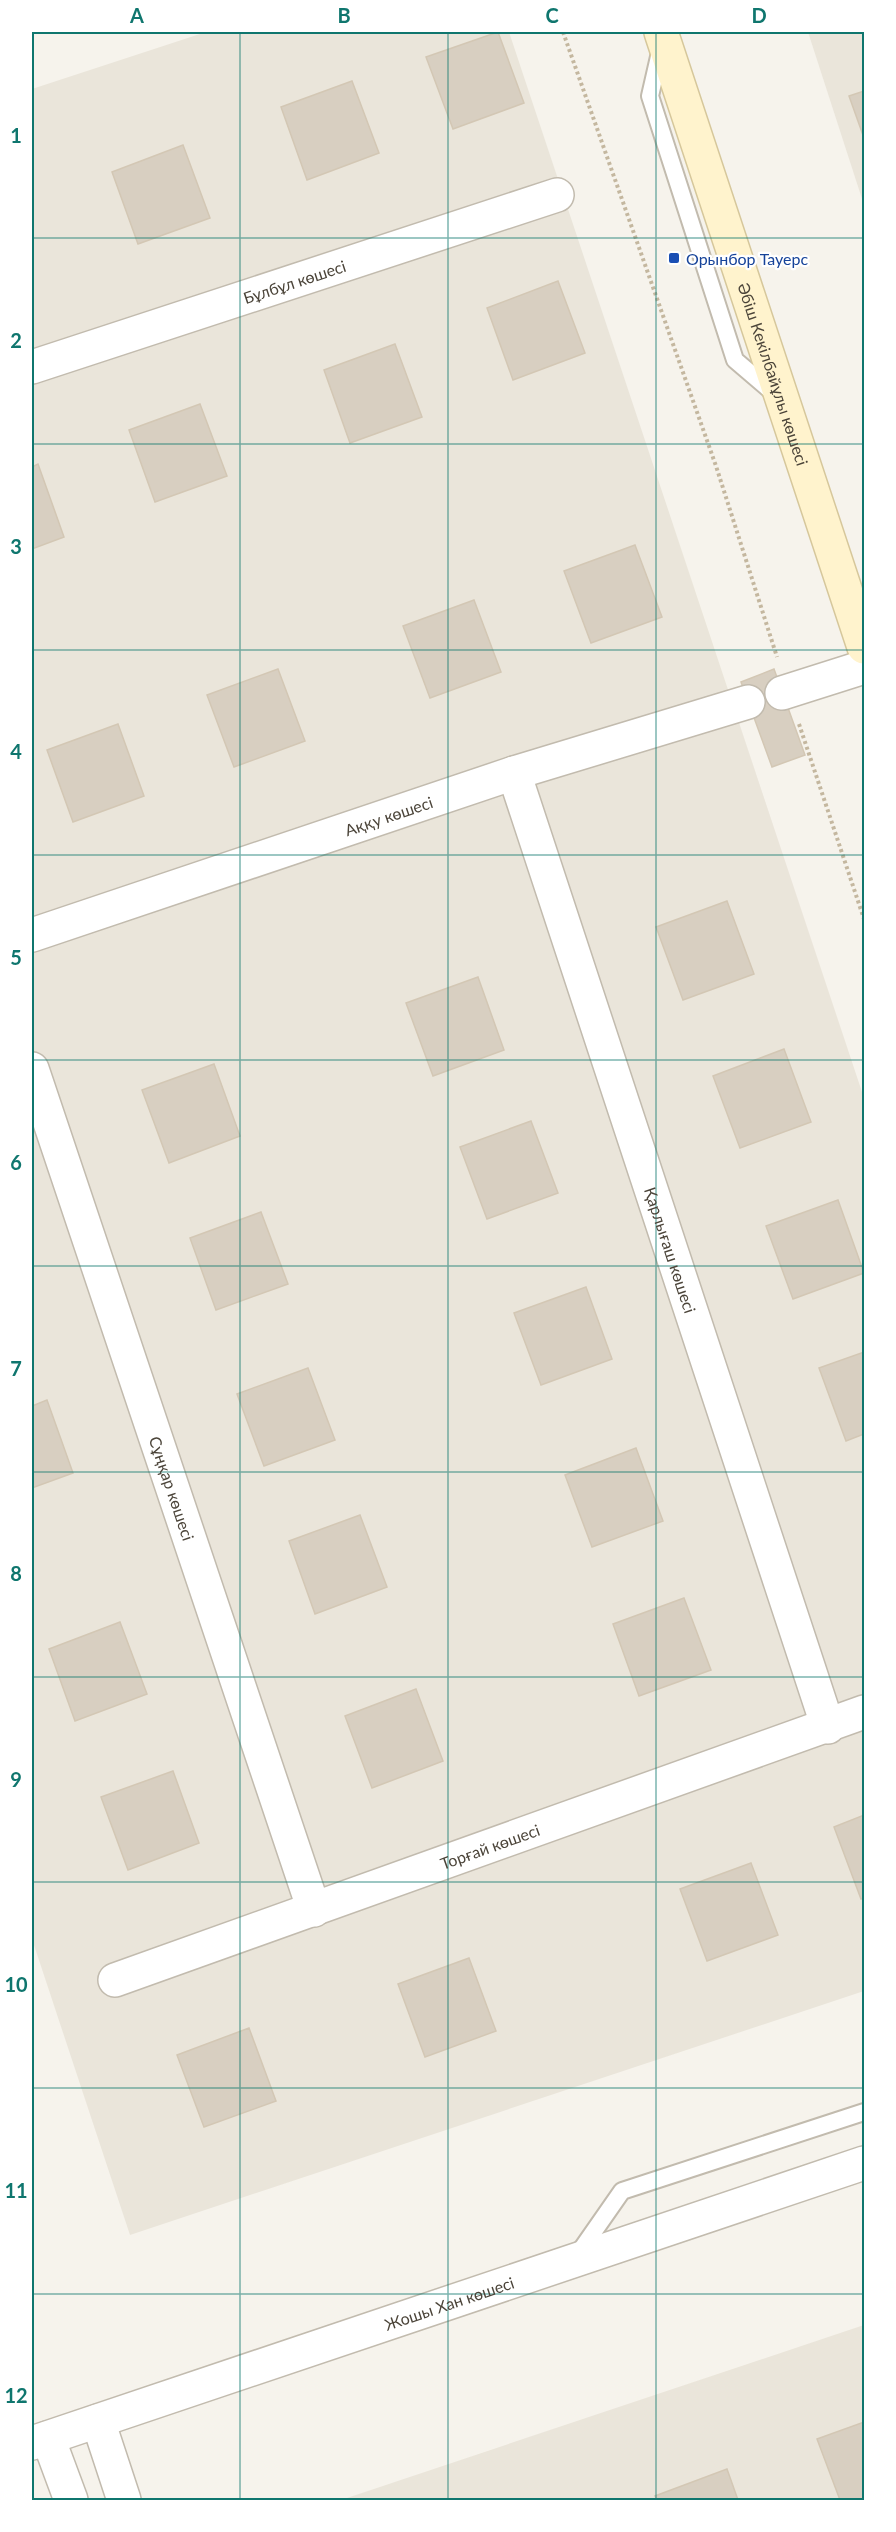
<svg xmlns="http://www.w3.org/2000/svg" width="896" height="2532" viewBox="0 0 896 2532" font-family="Lato,sans-serif">
<rect width="100%" height="100%" fill="#f6f3ec"/>
<g fill="#eae5da">
<polygon points="206,32 509,32 864,1098 864,1991 130,2235 32,1939 32,89"/>
<polygon points="808,32 864,32 864,205"/>
<polygon points="864,2325 864,2500 341,2500"/>
</g>
<g fill="#d8cfc1" stroke="#d3c7b4" stroke-width="1.5">
<polygon points="498,32 524,103 453,129 426,57"/>
<polygon points="352,81 379,153 307,180 281,107"/>
<polygon points="864,91 864,138 849,96"/>
<polygon points="183,145 210,218 138,244 112,172"/>
<polygon points="558,281 585,353 513,380 487,308"/>
<polygon points="395,344 422,417 350,443 324,370"/>
<polygon points="200,404 227,476 155,502 129,430"/>
<polygon points="38,464 64,537 32,549 32,467"/>
<polygon points="635,545 662,617 591,643 564,571"/>
<polygon points="474,600 501,672 430,698 403,626"/>
<polygon points="278,669 305,741 234,767 207,695"/>
<polygon points="774,669 805,755 772,767 741,682"/>
<polygon points="118,724 144,796 73,822 47,750"/>
<polygon points="727,901 754,974 683,1000 656,927"/>
<polygon points="478,977 504,1050 433,1076 406,1003"/>
<polygon points="784,1049 811,1122 740,1148 713,1076"/>
<polygon points="214,1064 240,1136 169,1163 142,1090"/>
<polygon points="531,1121 558,1193 487,1219 460,1147"/>
<polygon points="838,1200 864,1273 793,1299 766,1226"/>
<polygon points="261,1212 288,1284 216,1310 190,1238"/>
<polygon points="586,1287 612,1359 541,1385 514,1313"/>
<polygon points="864,1352 864,1434 846,1441 819,1368"/>
<polygon points="308,1368 335,1440 264,1466 237,1394"/>
<polygon points="47,1400 73,1473 32,1488 32,1406"/>
<polygon points="636,1448 663,1521 592,1547 565,1475"/>
<polygon points="360,1515 387,1587 315,1614 289,1541"/>
<polygon points="684,1598 711,1670 639,1696 613,1624"/>
<polygon points="120,1622 147,1694 75,1721 49,1649"/>
<polygon points="416,1689 443,1761 372,1788 345,1716"/>
<polygon points="173,1771 199,1843 128,1870 101,1797"/>
<polygon points="864,1815 864,1898 861,1899 834,1827"/>
<polygon points="751,1863 778,1935 707,1961 680,1889"/>
<polygon points="469,1958 496,2031 425,2057 398,1984"/>
<polygon points="249,2028 276,2101 204,2127 177,2055"/>
<polygon points="864,2422 864,2500 840,2500 817,2439"/>
<polygon points="727,2469 738,2500 657,2500 655,2496"/>
</g>
<g fill="none" stroke-linecap="round" stroke-linejoin="round">
<g stroke="#c2bbae" stroke-width="20">
<g id="lane">
<polyline points="661,48 650,96 735,360 775,394"/>
<polyline points="576,2257 622,2191 864,2112"/>
</g>
</g>
<g stroke="#c2bbae" stroke-width="36">
<g id="street">
<path id="s1" d="M32 367 557 195"/>
<polyline points="782,693 864,667"/>
<path id="s2" d="M514 773 828 1727"/>
<path id="s3" d="M32 935 514 773 748 702"/>
<path id="s4" d="M32 1069 314 1910"/>
<path id="s5" d="M115 1980 864 1712"/>
<polyline points="98,2421 124,2500"/>
<polyline points="48,2438 71,2500"/>
<path id="s6" d="M32 2443 864 2163"/>
</g>
</g>
<g stroke="#d6c79b" stroke-width="36">
<g id="secondary">
<path id="s7" d="M661 32 864 647"/>
</g>
</g>
<g stroke="#c4b79f" stroke-width="4" stroke-dasharray="3 3" stroke-linecap="butt">
<polyline points="563,32 716,466 777,657"/>
<polyline points="799,724 864,919"/>
</g>
<use href="#lane" stroke="#fff" stroke-width="16"/>
<use href="#street" stroke="#fff" stroke-width="33"/>
<use href="#secondary" stroke="#fff3cd" stroke-width="33"/>
</g>
<path fill="none" stroke="#0f766e" stroke-width="1.5" stroke-opacity="0.55" d="M240 32V2500M448 32V2500M656 32V2500M32 238H864M32 444H864M32 650H864M32 855H864M32 1060H864M32 1266H864M32 1472H864M32 1677H864M32 1882H864M32 2088H864M32 2294H864"/>
<rect fill="#1a4fb4" stroke="#fff" stroke-width="2" x="668" y="252" width="12" height="12" rx="3"/>
<g text-anchor="middle" dominant-baseline="central" stroke-width="4.5" stroke-linejoin="round" paint-order="stroke">
<g font-size="16" fill="#164399" stroke="#fff" text-anchor="start">
<text x="686" y="258">Орынбор Тауерс</text>
</g>
<g font-size="16" fill="#4b4439" stroke="#fff">
<text stroke="none"><textPath href="#s1" startOffset="276">Бұлбұл көшесі</textPath></text>
<text stroke="none"><textPath href="#s7" startOffset="360">Әбіш Кекілбайұлы көшесі</textPath></text>
<text stroke="none"><textPath href="#s3" startOffset="376">Аққу көшесі</textPath></text>
<text stroke="none"><textPath href="#s2" startOffset="502">Қарлығаш көшесі</textPath></text>
<text stroke="none"><textPath href="#s4" startOffset="442">Сұңқар көшесі</textPath></text>
<text stroke="none"><textPath href="#s5" startOffset="398">Торғай көшесі</textPath></text>
<text stroke="none"><textPath href="#s6" startOffset="440">Жошы Хан көшесі</textPath></text>
</g>
</g>
<rect width="896" height="2532" fill="none" stroke="#ffffff" stroke-width="66"/>
<rect x="33" y="33" width="830" height="2466" fill="none" stroke="#0f766e" stroke-width="2"/>
<g font-size="20" text-anchor="middle" font-weight="bold" fill="#0f766e">
<text x="137" y="23">A</text>
<text x="344" y="23">B</text>
<text x="552" y="23">C</text>
<text x="759" y="23">D</text>
<text x="16" y="143">1</text>
<text x="16" y="348">2</text>
<text x="16" y="554">3</text>
<text x="16" y="759">4</text>
<text x="16" y="965">5</text>
<text x="16" y="1170">6</text>
<text x="16" y="1376">7</text>
<text x="16" y="1581">8</text>
<text x="16" y="1787">9</text>
<text x="16" y="1992">10</text>
<text x="16" y="2198">11</text>
<text x="16" y="2403">12</text>
</g>
</svg>
